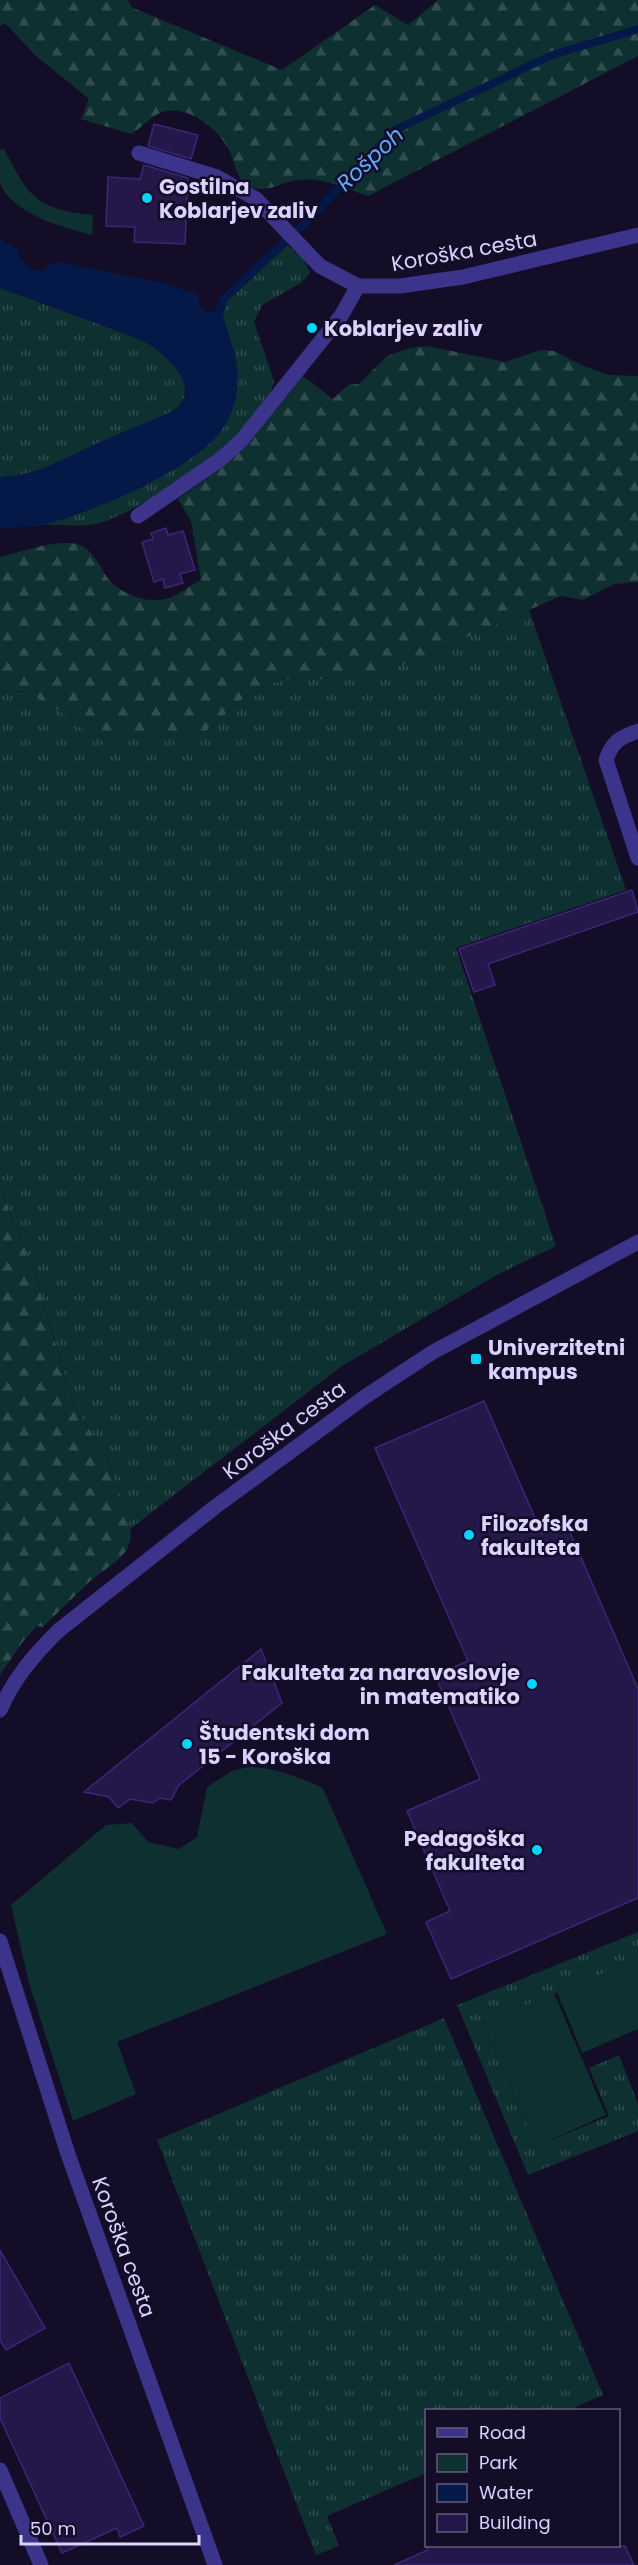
<svg xmlns="http://www.w3.org/2000/svg" width="638" height="2565" viewBox="0 0 638 2565" font-family="Poppins,sans-serif">
<defs>
<pattern id="grass-tufts" width="24" height="20" patternUnits="userSpaceOnUse" patternTransform="scale(1.5)"><rect width="24" height="20" fill="#0f3031"/><path d="M3 7l-1-3M5 7V3M7 7l1-3M15 17l-1-3M17 17v-4M19 17l1-3" fill="none" stroke="#314d50"/></pattern>
<pattern id="forest-firs" width="22" height="20" patternUnits="userSpaceOnUse" patternTransform="scale(1.5)"><rect width="22" height="20" fill="#0f3031"/><path d="M5 1l3.5 6h-7zM16 11l3.5 6h-7z" fill="#314d50"/></pattern>
</defs>
<rect width="100%" height="100%" fill="#130d27"/>
<g fill="url(#grass-tufts)">
<path d="M287 245 303 258 310 273 301 283 262 305 254 322 274 381C266 432 147 508 100 523 83 528 59 524 41 525L142 487 212 441 237 387 235 355 221 312 225 303Z"/>
<path d="M0 288C37 301 75 315 112 329 124 334 139 338 150 345 174 360 205 394 169 413 145 424 120 433 96 444 65 458 35 477 0 477Z"/>
<polygon points="529,610 626,890 456,948 556,1246 495,1276 342,1366 130,1529 108,1459 73,1404 33,1267 0,1189 0,690 26,692 60,711 80,727 104,738 132,738 206,731 245,697 267,685 286,679 323,679 400,666"/>
<polygon points="638,1932 638,1959 483,2023 536,2146 609,2116 589,2068 619,2055 638,2104 638,2131 528,2175 457,2005"/>
<polygon points="444,2018 603,2395 569,2410 426,2410 426,2473 327,2516 339,2546 316,2555 157,2140"/>
</g>
<g fill="url(#forest-firs)">
<path d="M0 0H128L131 7 282 70 375 5 408 25 438 0H638V56L368 196C346 189 320 176 297 180 281 182 265 195 248 186 236 180 235 161 229 150 218 128 184 101 158 114 149 119 141 127 132 134L81 119 89 99 36 56 5 23 0 26Z"/>
<path d="M427 346 505 362 540 350 554 351 581 365 609 375 638 376V582L614 584 583 600 561 596 400 666 323 679H286L267 685 245 697 206 731 132 738H104L80 727 60 711 26 692 0 690V557C20 552 57 539 77 544 92 548 99 565 107 577 119 594 149 605 169 598 180 594 190 585 201 580L191 521 178 499 227 464 249 444 303 376 333 399 348 385 359 384 387 356 410 348Z"/>
<polygon points="0,1189 33,1267 73,1404 108,1459 129,1522 131,1537 127,1550 119,1559 89,1582 43,1627 37,1626 24,1640 0,1675"/>
</g>
<g fill="#0f3031">
<path d="M4 149C29 197 36 209 93 215L92 235C65 228 10 213 0 183 0 174 0 159 0 150Z"/>
<path d="M248 1767C275 1767 298 1777 323 1788L387 1934 117 2042 136 2094 73 2121 29 1983 11 1905 106 1825 132 1823 148 1842 179 1849 197 1837 207 1787 232 1771Z"/>
<polygon points="638,1959 638,2029 582,2053 557,1992"/>
<polygon points="554,1993 606,2115 536,2146 483,2023"/>
</g>
<path fill="#051948" d="M0 239 17 249C22 262 27 270 41 271L56 261 167 284 198 295 200 299 198 303 206 312 220 311C225 316 229 340 233 349 243 377 237 412 218 435 187 472 88 515 41 525 28 528 13 527 0 528V477C35 477 65 458 96 444 120 433 145 424 169 413 205 394 174 360 150 345 139 337 124 334 112 329 75 315 37 301 0 288Z"/>
<g fill="none" stroke-linecap="round" stroke-linejoin="round">
<polyline stroke="#051948" stroke-width="8" points="212,317 220,311 224,299 302,226 395,130 552,55 638,29"/>
</g>
<g fill="#24174a" stroke="#3c2678" stroke-width="1.5">
<polygon points="154,124 198,135 191,159 148,146"/>
<polygon points="144,165 188,178 185,244 134,242 135,227 106,226 108,177 140,179"/>
<polygon points="166,528 168,535 183,531 195,570 180,574 183,583 165,588 163,579 154,582 142,542 153,539 151,533"/>
<polygon points="632,890 638,912 488,964 495,985 474,992 459,949"/>
<polygon points="484,1401 542,1534 566,1523 638,1689 638,1898 451,1979 426,1922 450,1911 407,1811 480,1779 435,1675 468,1661 375,1448"/>
<polygon points="261,1649 282,1703 179,1785 171,1800 160,1798 153,1803 130,1799 118,1808 109,1797 84,1792"/>
<polygon points="0,2250 45,2328 6,2350 0,2340"/>
<polygon points="69,2363 144,2526 120,2537 117,2528 62,2553 0,2418 0,2398"/>
<polygon points="426,2546 625,2546 634,2565 394,2565 428,2550"/>
</g>
<g fill="none" stroke-linecap="round" stroke-linejoin="round">
<g stroke="#3c338b" stroke-width="15">
<polyline points="139,153 217,177 256,199 320,266 358,286 400,286 463,277 638,235"/>
<polyline points="138,516 221,459 242,440 341,316 358,286"/>
<path d="M638 731C620 737 612 742 606 760L638 858"/>
<path d="M0 1710C14 1678 34 1655 58 1631L215 1507 366 1396 433 1352 638 1242"/>
<polyline points="0,1941 68,2154 215,2565"/>
<polyline points="0,2470 41,2565"/>
</g>
</g>
<g fill="#00d3fd" stroke="#130d27" stroke-width="2">
<circle cx="147" cy="198" r="6"/>
<circle cx="312" cy="328" r="6"/>
<rect x="470" y="1353" width="12" height="12" rx="3"/>
<circle cx="469" cy="1535" r="6"/>
<circle cx="532" cy="1684" r="6"/>
<circle cx="187" cy="1744" r="6"/>
<circle cx="537" cy="1850" r="6"/>
</g>
<g text-anchor="middle" dominant-baseline="central" stroke-width="5" stroke-linejoin="round" paint-order="stroke">
<g font-size="21" font-weight="bold" fill="#dad2ff" stroke="#130d27" text-anchor="start">
<text x="159" y="186">Gostilna<tspan x="159" dy="24">Koblarjev zaliv</tspan></text>
<text x="324" y="328">Koblarjev zaliv</text>
<text x="488" y="1347">Univerzitetni<tspan x="488" dy="24">kampus</tspan></text>
<text x="481" y="1523">Filozofska<tspan x="481" dy="24">fakulteta</tspan></text>
<text x="520" y="1672" text-anchor="end">Fakulteta za naravoslovje<tspan x="520" dy="24">in matematiko</tspan></text>
<text x="199" y="1732">Študentski dom<tspan x="199" dy="24">15 - Koroška</tspan></text>
<text x="525" y="1838" text-anchor="end">Pedagoška<tspan x="525" dy="24">fakulteta</tspan></text>
</g>
<g font-size="21" fill="#dad2ff" stroke="#130d27">
<text transform="translate(464 251) rotate(-10)">Koroška cesta</text>
<text transform="translate(284 1430) rotate(-37)">Koroška cesta</text>
<text transform="translate(124 2247) rotate(70)">Koroška cesta</text>
</g>
<g font-size="22" font-style="italic" fill="#60abff" stroke="#130d27">
<text transform="translate(370 159) rotate(-43)">Rošpoh</text>
</g>
</g>
<rect x="425" y="2409" width="195" height="138" fill="#130d27" stroke="#635c7d" stroke-width="1.5"/>
<rect x="437" y="2428" width="30" height="9" fill="#3c338b" stroke="#635c7d" stroke-width="1.5"/>
<text x="479" y="2439" font-size="18" fill="#dad2ff">Road</text>
<rect x="437" y="2454" width="30" height="18" fill="#0f3031" stroke="#635c7d" stroke-width="1.5"/>
<text x="479" y="2469" font-size="18" fill="#dad2ff">Park</text>
<rect x="437" y="2484" width="30" height="18" fill="#051948" stroke="#635c7d" stroke-width="1.5"/>
<text x="479" y="2499" font-size="18" fill="#dad2ff">Water</text>
<rect x="437" y="2514" width="30" height="18" fill="#24174a" stroke="#635c7d" stroke-width="1.5"/>
<text x="479" y="2529" font-size="18" fill="#dad2ff">Building</text>
<path d="M21 2535v9h178v-9" fill="none" stroke="#dad2ff" stroke-width="3"/>
<text x="30" y="2535" font-size="18" fill="#dad2ff" stroke="#130d27" stroke-width="4.5" paint-order="stroke">50 m</text>
</svg>
